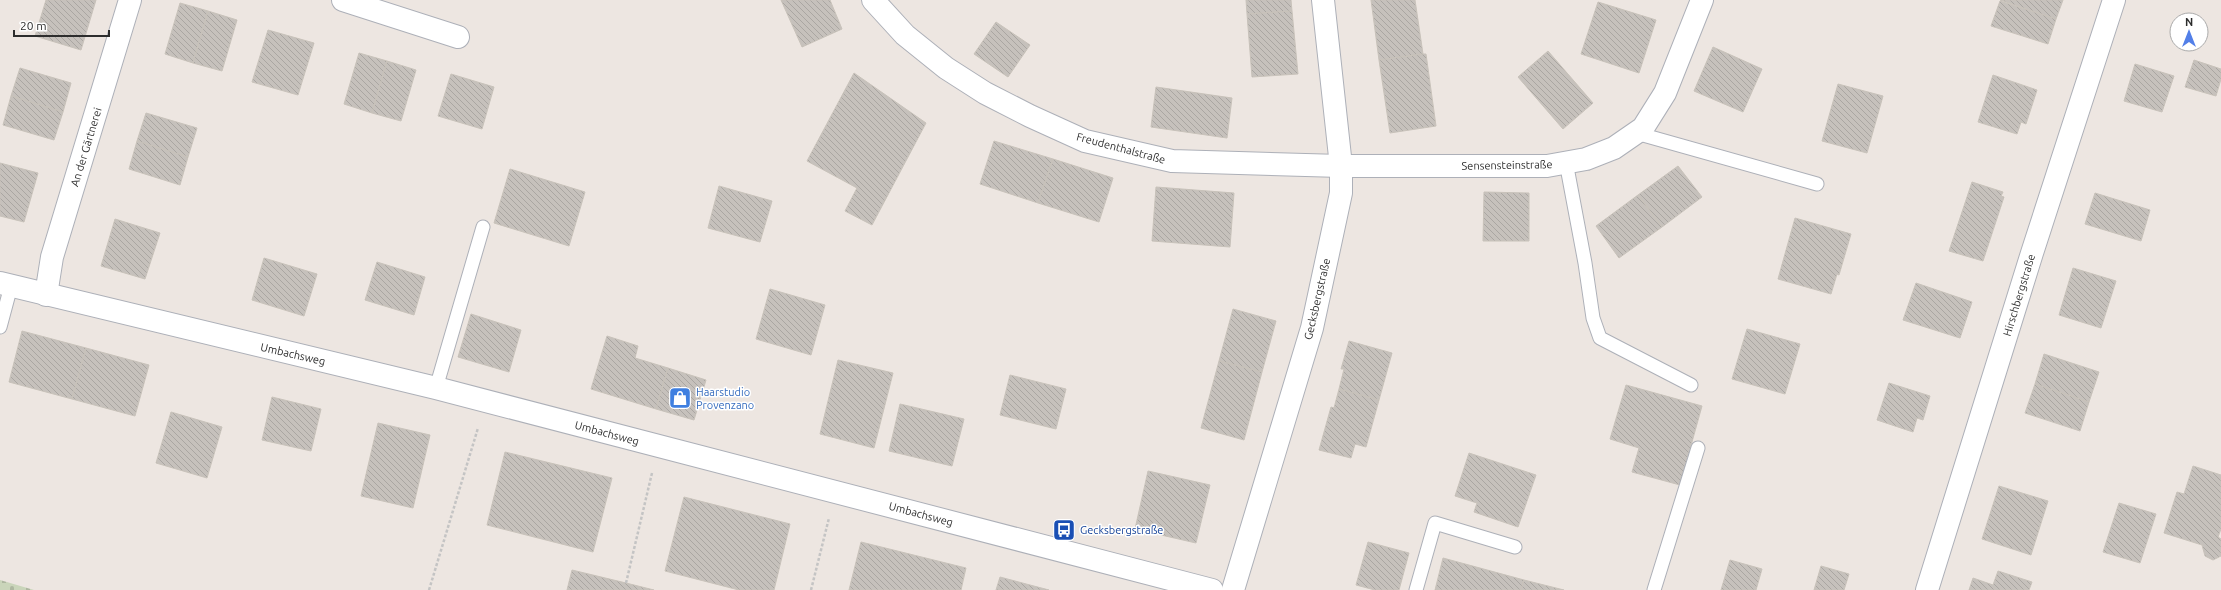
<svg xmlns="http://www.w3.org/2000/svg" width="2221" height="590" viewBox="0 0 2221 590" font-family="Ubuntu,sans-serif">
<defs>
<pattern id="cemetery-stones" width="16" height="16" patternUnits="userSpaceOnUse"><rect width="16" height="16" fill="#cad5ba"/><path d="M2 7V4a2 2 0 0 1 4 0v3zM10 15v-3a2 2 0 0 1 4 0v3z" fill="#aeb7a0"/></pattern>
<pattern id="building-back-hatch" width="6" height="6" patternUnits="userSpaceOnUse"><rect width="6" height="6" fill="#c6c1bc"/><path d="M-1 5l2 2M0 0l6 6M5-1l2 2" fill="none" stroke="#aaa6a2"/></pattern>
</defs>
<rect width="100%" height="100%" fill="#ede6e1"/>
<polygon fill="url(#cemetery-stones)" points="0,580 34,590 0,590"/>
<g fill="url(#building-back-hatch)" stroke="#c8c2ba">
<polygon points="46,0 96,0 81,50 35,36"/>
<polygon points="781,0 830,0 842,29 802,47"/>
<polygon points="1246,0 1291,0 1292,11 1247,14"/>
<polygon points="1371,0 1415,0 1423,54 1379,60"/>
<polygon points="2000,0 2063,0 2056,19"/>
<polygon points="2000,1 2056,19 2048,44 1991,26"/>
<polygon points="1598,2 1656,20 1639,73 1581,54"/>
<polygon points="180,3 208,11 193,63 165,54"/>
<polygon points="208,11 237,20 222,71 193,63"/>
<polygon points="1292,11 1298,74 1252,77 1247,14"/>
<polygon points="996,22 1030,45 1008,77 974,54"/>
<polygon points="268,30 314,43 298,95 252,82"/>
<polygon points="1713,47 1762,69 1743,112 1694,91"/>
<polygon points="1548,51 1593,103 1563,129 1518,77"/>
<polygon points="359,53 387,61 372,113 344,104"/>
<polygon points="1423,54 1426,54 1436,126 1390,133 1379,60"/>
<polygon points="2194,60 2221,69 2221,79 2216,96 2185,87"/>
<polygon points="387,61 416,70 401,121 372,113"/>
<polygon points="2135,64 2174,76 2162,112 2124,101"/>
<polygon points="20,68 71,83 63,112 11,96"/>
<polygon points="854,73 926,123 872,225 845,211 857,188 807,161"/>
<polygon points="451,74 494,87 482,129 438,116"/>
<polygon points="1993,75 2037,90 2026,124 2021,122 2017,134 1978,122"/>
<polygon points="1838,84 1883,96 1867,153 1822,141"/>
<polygon points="1156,87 1232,98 1227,138 1151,127"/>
<polygon points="11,96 63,112 54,140 3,125"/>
<polygon points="146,113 197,128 188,157 137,141"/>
<polygon points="137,141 188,157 180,185 129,169"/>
<polygon points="994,141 1053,159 1038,203 980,184"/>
<polygon points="1053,159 1113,178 1099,222 1038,203"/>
<polygon points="0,163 38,173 24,222 0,216"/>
<polygon points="1678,166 1702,197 1662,227 1638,195"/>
<polygon points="510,169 585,192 569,246 494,223"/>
<polygon points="1972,182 2003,192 2001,196 2004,197 1983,261 1949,251"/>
<polygon points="719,186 772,201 760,242 708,228"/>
<polygon points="1156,187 1234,193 1230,247 1152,241"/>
<polygon points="1484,192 1529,193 1529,241 1483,241"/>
<polygon points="2095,193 2150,210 2141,241 2085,224"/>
<polygon points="1638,195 1662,227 1619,258 1596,226"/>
<polygon points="1795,218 1851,234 1839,275 1837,274 1831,294 1778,279"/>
<polygon points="115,219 160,233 145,279 101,266"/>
<polygon points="264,258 317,274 304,316 252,300"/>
<polygon points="377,262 425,277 414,315 365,300"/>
<polygon points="2073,268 2116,281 2101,328 2059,315"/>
<polygon points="1916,283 1972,302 1960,338 1903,320"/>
<polygon points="770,289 825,305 811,355 756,339"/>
<polygon points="1233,309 1276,321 1262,372 1219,361"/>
<polygon points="471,314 521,330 509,372 458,357"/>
<polygon points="1747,329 1800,344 1785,394 1732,379"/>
<polygon points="22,331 86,348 72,399 9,382"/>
<polygon points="607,336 638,346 635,358 668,368 656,409 591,389"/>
<polygon points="1349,341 1392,353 1379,400 1339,389 1344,369 1341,369"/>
<polygon points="86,348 149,365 135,416 72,399"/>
<polygon points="2044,354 2099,372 2089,402 2035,384"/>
<polygon points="838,360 893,373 874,448 820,434"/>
<polygon points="1219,361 1262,372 1244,440 1201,428"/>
<polygon points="668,368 706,380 694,420 656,409"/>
<polygon points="1010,375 1066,389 1056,429 1000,415"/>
<polygon points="1889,383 1930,396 1923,420 1917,418 1913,432 1877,420"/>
<polygon points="2035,384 2089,402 2080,431 2025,413"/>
<polygon points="1626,385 1702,406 1680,485 1632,472 1639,448 1610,439"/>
<polygon points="1339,389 1379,400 1366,447 1355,444 1351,458 1319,450 1331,407 1334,408"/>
<polygon points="272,397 321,409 311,451 262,440"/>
<polygon points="900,404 964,419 952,466 889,451"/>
<polygon points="171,412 222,427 207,478 156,463"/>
<polygon points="378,423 430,435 413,508 361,496"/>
<polygon points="505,452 612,478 593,552 487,525"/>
<polygon points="1469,453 1536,475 1518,527 1474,512 1477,503 1455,496"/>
<polygon points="2193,466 2221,475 2221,529 2218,537 2221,539 2221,556 2213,560 2205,556 2202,545 2164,533 2177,492 2184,494"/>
<polygon points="1148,471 1210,485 1196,543 1135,529"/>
<polygon points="1999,486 2048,501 2031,555 1982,539"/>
<polygon points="684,497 790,524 774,590 739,590 665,571"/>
<polygon points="2119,503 2156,514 2140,563 2103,552"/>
<polygon points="861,542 966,568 961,590 849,590"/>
<polygon points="1368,542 1409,553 1399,590 1375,590 1356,585"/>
<polygon points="1443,558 1524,580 1521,590 1435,590"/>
<polygon points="1730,560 1762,569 1756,590 1721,590"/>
<polygon points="1821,566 1849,574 1844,590 1814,590"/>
<polygon points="572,570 626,583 654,590 567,590"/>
<polygon points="1998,571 2032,582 2029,590 1969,590 1973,578 1993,585"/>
<polygon points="1000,577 1030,585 1049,590 996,590"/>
<polygon points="1524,580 1564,590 1521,590"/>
</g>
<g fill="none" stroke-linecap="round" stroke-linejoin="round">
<g stroke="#adb0b8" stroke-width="15">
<g id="lane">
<polyline points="1636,133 1817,184"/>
<polyline points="1566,162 1585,263 1593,318 1600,338 1691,385"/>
<polyline points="0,327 11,286"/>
<polyline points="436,388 483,227"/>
<polyline points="1416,590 1435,523 1515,547"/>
<polyline points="1654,590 1698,448"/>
</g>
</g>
<g stroke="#adb0b8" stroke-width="24">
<g id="street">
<polyline points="343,0 458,37"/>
<polyline points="873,0 905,35 946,68 985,93 1030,116 1085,141 1172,161 1341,166 1547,166 1586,159 1614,148 1643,128 1665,93 1702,0"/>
<polyline points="0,283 436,388 1212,590"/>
<polyline points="46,295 52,257 130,0"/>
<polyline points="1233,590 1312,328 1341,193 1341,166 1323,0"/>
<polyline points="1927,590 2032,253 2114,0"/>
</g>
</g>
<g stroke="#c4c4c4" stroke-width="2.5" stroke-dasharray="3 2" stroke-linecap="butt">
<polyline points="626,583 652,473"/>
<polyline points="429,590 478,428"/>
<polyline points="811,590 829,518"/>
</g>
<use href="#lane" stroke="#fff" stroke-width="13"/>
<use href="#street" stroke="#fff" stroke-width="22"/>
</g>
<defs>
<g id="shop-square" transform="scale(1.15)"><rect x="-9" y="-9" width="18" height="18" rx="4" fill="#3f7fe0" stroke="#fff"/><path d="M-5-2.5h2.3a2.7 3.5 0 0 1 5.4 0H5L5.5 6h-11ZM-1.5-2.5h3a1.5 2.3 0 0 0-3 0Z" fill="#fff"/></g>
<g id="bus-square" transform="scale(1.15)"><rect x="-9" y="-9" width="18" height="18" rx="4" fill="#1a4fb4" stroke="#fff"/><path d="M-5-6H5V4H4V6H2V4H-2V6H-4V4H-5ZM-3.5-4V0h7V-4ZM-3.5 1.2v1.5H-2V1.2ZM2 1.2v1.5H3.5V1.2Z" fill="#fff"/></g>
</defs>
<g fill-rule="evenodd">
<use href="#shop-square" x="680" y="398"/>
<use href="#bus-square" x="1064" y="530"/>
</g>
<g text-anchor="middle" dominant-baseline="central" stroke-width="3" stroke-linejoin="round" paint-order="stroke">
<g font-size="11" fill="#2d2d2d" stroke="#fff">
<text transform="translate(86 147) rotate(-73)">An der Gärtnerei</text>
<text transform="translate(1121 148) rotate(15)">Freudenthalstraße</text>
<text transform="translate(1507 165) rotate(-1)">Sensensteinstraße</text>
<text transform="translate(2019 295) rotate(-73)">Hirschbergstraße</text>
<text transform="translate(1317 299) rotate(-77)">Gecksbergstraße</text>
<text transform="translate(293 354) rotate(13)">Umbachsweg</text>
<text transform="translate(607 433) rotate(15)">Umbachsweg</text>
<text transform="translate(921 514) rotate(15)">Umbachsweg</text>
</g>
<g font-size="11" fill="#366cbe" stroke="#fff" text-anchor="start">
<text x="696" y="392">Haarstudio<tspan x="696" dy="13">Provenzano</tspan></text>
</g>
<g font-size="11" fill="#164399" stroke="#fff" text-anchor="start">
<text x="1080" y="530">Gecksbergstraße</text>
</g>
</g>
<g transform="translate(2189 32)"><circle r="19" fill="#ffffff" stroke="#ababab"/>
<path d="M0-3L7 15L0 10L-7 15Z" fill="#527fe8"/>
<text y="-6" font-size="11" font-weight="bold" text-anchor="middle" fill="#2d2d2d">N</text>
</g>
<path d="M14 30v6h95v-6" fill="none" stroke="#2d2d2d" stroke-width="2"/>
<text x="20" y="30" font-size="12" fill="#2d2d2d" stroke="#ffffff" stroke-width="3" paint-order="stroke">20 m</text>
</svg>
